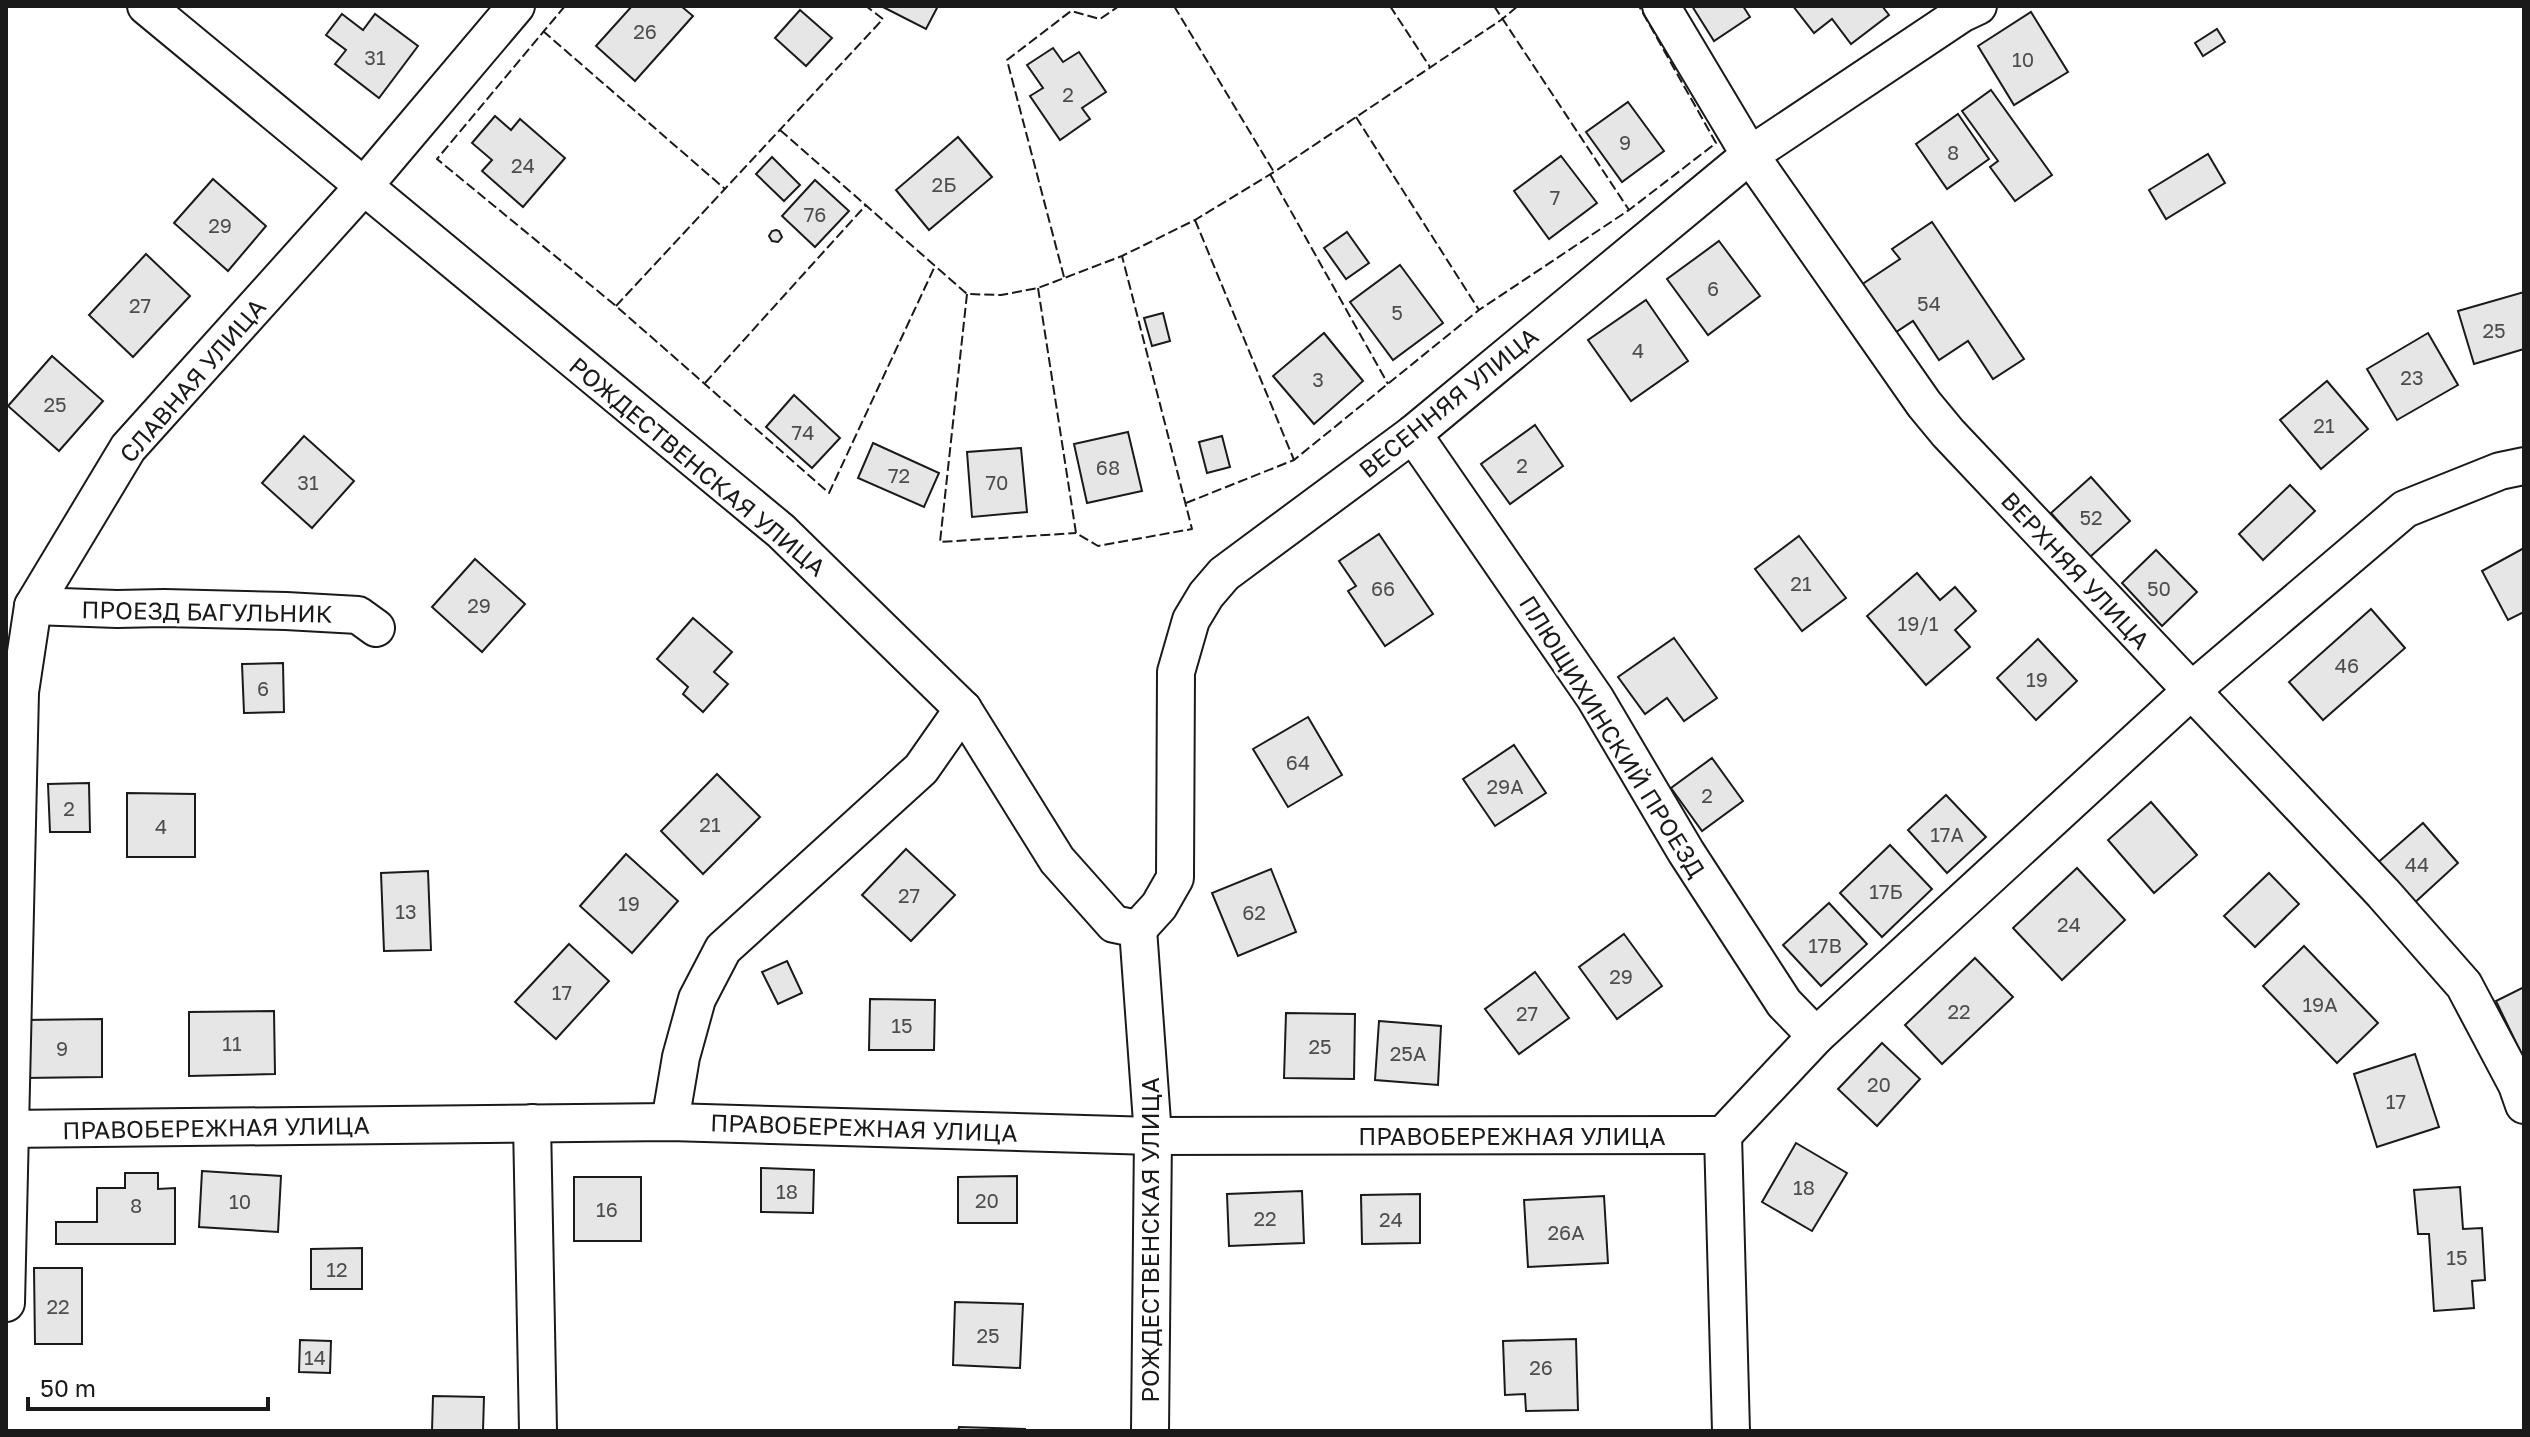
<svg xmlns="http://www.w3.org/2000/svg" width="2530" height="1437" viewBox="0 0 2530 1437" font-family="'Golos Text',sans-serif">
<rect width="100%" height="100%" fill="#fff"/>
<g fill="#e6e6e6" stroke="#1a1a1a" stroke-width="2">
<polygon points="632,6 681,6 693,16 635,81 596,46"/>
<polygon points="881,6 938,6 926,29"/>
<polygon points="1692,6 1743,6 1750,17 1714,41"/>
<polygon points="1793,6 1882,6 1889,15 1851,44 1832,19 1814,33"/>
<polygon points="800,10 832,38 806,66 775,38"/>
<polygon points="2031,12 2068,72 2014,105 1978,46"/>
<polygon points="342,14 363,30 375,14 418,46 379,98 335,64 346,50 326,35"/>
<polygon points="2217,29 2225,42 2203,56 2195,43"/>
<polygon points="1053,48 1063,62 1079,52 1106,92 1082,108 1090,119 1060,140 1030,96 1043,88 1027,65"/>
<polygon points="1991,90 2052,175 2015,201 1990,167 1998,161 1962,111"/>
<polygon points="1628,102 1664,151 1622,182 1586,132"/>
<polygon points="1958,114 1989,159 1947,189 1916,144"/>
<polygon points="495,116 511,130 520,119 565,158 523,207 482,171 492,160 472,143"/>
<polygon points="958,137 992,177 929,230 896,190"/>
<polygon points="2208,154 2225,183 2166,219 2149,190"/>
<polygon points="1561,156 1597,203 1549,239 1514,191"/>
<polygon points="772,157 800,185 784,201 756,174"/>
<polygon points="213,179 266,226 228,271 174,223"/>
<polygon points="815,180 849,211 815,247 782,216"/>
<polygon points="1932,222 2024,359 1993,379 1968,341 1939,360 1913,321 1893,334 1861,285 1900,259 1892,249"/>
<polygon points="776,230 779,231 782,237 778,242 772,241 769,236 772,231"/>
<polygon points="1347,232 1369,263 1346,279 1324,248"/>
<polygon points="1719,241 1760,296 1708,335 1667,279"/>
<polygon points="146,254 190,296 133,357 89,315"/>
<polygon points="1400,265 1443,323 1393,360 1350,302"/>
<polygon points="2524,292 2524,349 2474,364 2458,311"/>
<polygon points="1646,300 1688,361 1631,401 1588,340"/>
<polygon points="1163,313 1170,341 1152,346 1144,318"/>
<polygon points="1324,333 1363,381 1314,424 1273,376"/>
<polygon points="2428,333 2458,385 2397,420 2367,369"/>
<polygon points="52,356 103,401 59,451 8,406"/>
<polygon points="2327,381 2368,429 2321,469 2280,420"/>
<polygon points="794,395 840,438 812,468 766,427"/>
<polygon points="1535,425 1563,466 1510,504 1481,464"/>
<polygon points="1128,432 1142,491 1087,503 1074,444"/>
<polygon points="304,436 354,481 312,528 262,483"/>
<polygon points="1222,436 1230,467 1207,473 1199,442"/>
<polygon points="873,443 939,473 924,507 858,478"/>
<polygon points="1021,448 1027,512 972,517 967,452"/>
<polygon points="2091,477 2130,521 2090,557 2051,513"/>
<polygon points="2290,485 2315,511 2263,560 2239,534"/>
<polygon points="1379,534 1433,614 1385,646 1348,591 1356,586 1339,561"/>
<polygon points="1799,536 1846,598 1802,631 1755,569"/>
<polygon points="2524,548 2524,612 2508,620 2482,571"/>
<polygon points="2156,550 2197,592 2162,626 2122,583"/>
<polygon points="475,559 525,604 482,652 432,607"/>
<polygon points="1917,573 1940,600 1955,587 1976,611 1955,630 1970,647 1926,685 1867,616"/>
<polygon points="2371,609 2405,648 2323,720 2289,682"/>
<polygon points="693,618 732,652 714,672 728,684 703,712 683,694 688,687 657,659"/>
<polygon points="1674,638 1717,698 1684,721 1667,698 1645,714 1618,677"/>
<polygon points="2038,639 2077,681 2036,720 1997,678"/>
<polygon points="283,663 284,712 244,713 242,664"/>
<polygon points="1308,717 1342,775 1288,807 1253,749"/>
<polygon points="1514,745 1546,793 1495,826 1463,779"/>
<polygon points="1712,758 1743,801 1702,831 1671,788"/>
<polygon points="717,774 760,817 703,874 661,831"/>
<polygon points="89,783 90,832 50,832 48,784"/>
<polygon points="127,793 195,794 195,857 127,857"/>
<polygon points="1946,795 1986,837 1947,873 1908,830"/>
<polygon points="2151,802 2197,855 2154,893 2108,840"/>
<polygon points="2423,823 2458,863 2411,906 2375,865"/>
<polygon points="1890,845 1932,889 1882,937 1840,893"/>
<polygon points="906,849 955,895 911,941 862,895"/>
<polygon points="626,854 678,901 632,953 580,906"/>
<polygon points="2077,868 2125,920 2062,980 2013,928"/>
<polygon points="1271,869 1296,932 1238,956 1212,893"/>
<polygon points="428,871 431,950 384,951 381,873"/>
<polygon points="2269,873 2299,904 2255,947 2224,916"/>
<polygon points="1829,903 1867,944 1821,986 1783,945"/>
<polygon points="1624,934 1662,986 1617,1019 1579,967"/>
<polygon points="569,944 609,981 556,1039 515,1002"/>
<polygon points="2304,946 2378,1023 2337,1063 2263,986"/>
<polygon points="1975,958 2013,997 1942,1064 1905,1025"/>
<polygon points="787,961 802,993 778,1004 762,972"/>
<polygon points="1535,972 1569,1018 1519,1054 1485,1009"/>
<polygon points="2524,987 2524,1054 2522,1055 2496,1001"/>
<polygon points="870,999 935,1000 934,1050 869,1050"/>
<polygon points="274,1011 275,1074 189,1076 189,1012"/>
<polygon points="1286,1013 1355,1014 1354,1079 1284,1078"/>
<polygon points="102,1019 102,1077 23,1078 23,1020"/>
<polygon points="1379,1021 1441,1026 1438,1085 1375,1080"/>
<polygon points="1882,1043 1920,1079 1877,1126 1838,1089"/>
<polygon points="2415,1054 2439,1127 2377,1147 2354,1074"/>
<polygon points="1796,1143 1847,1173 1812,1231 1762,1202"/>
<polygon points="761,1168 814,1170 813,1213 761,1212"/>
<polygon points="202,1171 281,1176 278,1232 199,1227"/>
<polygon points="125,1173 158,1173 158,1189 175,1188 175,1244 56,1244 56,1222 97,1222 97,1188 125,1188"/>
<polygon points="1017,1176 1017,1223 958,1223 958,1177"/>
<rect x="574" y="1177" width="67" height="64"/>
<polygon points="2460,1187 2463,1229 2482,1228 2485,1280 2472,1281 2474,1308 2434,1311 2429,1234 2418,1234 2414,1190"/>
<polygon points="1302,1191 1304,1243 1229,1246 1227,1194"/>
<polygon points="1420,1194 1420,1243 1362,1244 1361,1195"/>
<polygon points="1604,1196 1608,1263 1528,1267 1524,1200"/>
<polygon points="362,1248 362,1289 311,1289 311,1249"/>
<polygon points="34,1268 82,1268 82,1344 35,1344"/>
<polygon points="955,1302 1023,1304 1020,1368 953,1365"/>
<polygon points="1576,1339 1578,1410 1526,1411 1525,1394 1505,1395 1503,1341"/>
<polygon points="300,1340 331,1341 330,1373 299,1372"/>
<polygon points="433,1396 484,1397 483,1431 432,1431"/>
<polygon points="959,1427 1025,1429 1025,1431 958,1431"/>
</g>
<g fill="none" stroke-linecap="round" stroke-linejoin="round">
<g stroke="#1a1a1a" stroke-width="40">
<g id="minor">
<polyline points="146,6 781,531 963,709 1057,860 1114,924 1138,929 1153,1136 1150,1431"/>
<polyline points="1661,6 1750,155 1924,404 1948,433 2383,893 2464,985 2517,1085 2524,1105"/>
<polyline points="1413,434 1595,698 1686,852 1784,1003 1816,1036"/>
<polyline points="33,606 117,609 164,608 286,611 358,615 376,628"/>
<polyline points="1138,929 1159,906 1175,878 1176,672 1191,620 1206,595 1224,574 1413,434 1750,155 1961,14 1978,6"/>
<polyline points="670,1122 681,1057 697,999 723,949 921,769 963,709"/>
<polyline points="532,1123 538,1431"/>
<polyline points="6,1129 670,1122 1153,1136 1723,1135"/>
<polyline points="1723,1135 1816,1036 2191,691 2405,509 2500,471 2524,466"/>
<polyline points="1723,1135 1731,1431"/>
<polyline points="6,1303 20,692 33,606 128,448 363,187 516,6"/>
</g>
</g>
<use href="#minor" stroke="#fff" stroke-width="36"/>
<g stroke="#1a1a1a" stroke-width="2" stroke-dasharray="10 4" stroke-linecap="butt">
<polyline points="565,6 437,159 616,306 829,493 935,266"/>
<polyline points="1174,6 1274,172"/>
<polyline points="1390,6 1430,67"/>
<polyline points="1494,6 1629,210"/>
<polyline points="543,31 725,189"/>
<polyline points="1356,117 1479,310"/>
<polyline points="780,130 967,294 1001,295 1038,288 1122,256 1195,220 1274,172 1501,20 1518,6"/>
<polyline points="1270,174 1388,384"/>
<polyline points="1195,220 1294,460"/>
<polyline points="1064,277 1007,60 1071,11 1100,19 1119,6"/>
<polyline points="1038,288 1076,533 1098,546 1192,529 1122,256"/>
<polyline points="967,294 940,542 1076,533"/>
<polyline points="616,306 883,19 866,6"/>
<polyline points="705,383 866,205"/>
<polyline points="1186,503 1294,460 1479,310 1629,210 1716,143 1639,6"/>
</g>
</g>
<g text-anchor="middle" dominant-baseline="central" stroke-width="6" stroke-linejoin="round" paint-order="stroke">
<g font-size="20" fill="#4d4d4d">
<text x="645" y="31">26</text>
<text x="375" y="57">31</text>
<text x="2023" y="59">10</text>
<text x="1068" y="94">2</text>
<text x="1625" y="142">9</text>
<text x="1953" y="152">8</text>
<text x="523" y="165">24</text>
<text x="944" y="184">2Б</text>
<text x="1555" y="197">7</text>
<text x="815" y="214">76</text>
<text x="220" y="225">29</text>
<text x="1713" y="288">6</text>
<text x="1929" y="303">54</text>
<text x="140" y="305">27</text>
<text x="1397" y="312">5</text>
<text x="2494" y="330">25</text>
<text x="1638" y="350">4</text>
<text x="2412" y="377">23</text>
<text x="1318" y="379">3</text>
<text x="55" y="404">25</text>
<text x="2324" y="425">21</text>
<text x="803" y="432">74</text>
<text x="1522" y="465">2</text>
<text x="1108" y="467">68</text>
<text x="899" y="475">72</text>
<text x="308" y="482">31</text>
<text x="997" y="482">70</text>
<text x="2091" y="517">52</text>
<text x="1801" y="583">21</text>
<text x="1383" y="588">66</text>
<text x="2159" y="588">50</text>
<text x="479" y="605">29</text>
<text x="1918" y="623">19/1</text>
<text x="2347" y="665">46</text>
<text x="2037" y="679">19</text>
<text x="263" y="688">6</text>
<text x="1298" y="762">64</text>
<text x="1505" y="786">29А</text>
<text x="1707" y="795">2</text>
<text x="69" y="808">2</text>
<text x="710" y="824">21</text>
<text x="161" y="826">4</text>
<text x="1947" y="834">17А</text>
<text x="2417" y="864">44</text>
<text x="1886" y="891">17Б</text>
<text x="909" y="895">27</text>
<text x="629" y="903">19</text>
<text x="406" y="911">13</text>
<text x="1254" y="912">62</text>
<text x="2069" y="924">24</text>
<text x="1825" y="945">17В</text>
<text x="1621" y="976">29</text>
<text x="562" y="992">17</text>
<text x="2320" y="1004">19А</text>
<text x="1959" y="1011">22</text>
<text x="1527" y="1013">27</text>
<text x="902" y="1025">15</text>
<text x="232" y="1043">11</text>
<text x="1320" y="1046">25</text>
<text x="62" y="1048">9</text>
<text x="1408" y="1053">25А</text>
<text x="1879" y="1084">20</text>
<text x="2396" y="1101">17</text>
<text x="1804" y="1187">18</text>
<text x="787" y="1191">18</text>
<text x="987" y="1200">20</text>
<text x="240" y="1201">10</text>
<text x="136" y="1205">8</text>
<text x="607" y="1209">16</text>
<text x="1265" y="1218">22</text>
<text x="1391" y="1219">24</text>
<text x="1566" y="1232">26А</text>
<text x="2457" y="1257">15</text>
<text x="337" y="1269">12</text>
<text x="58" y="1306">22</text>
<text x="988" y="1335">25</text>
<text x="315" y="1357">14</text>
<text x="1541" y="1367">26</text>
</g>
<g font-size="24" fill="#1a1a1a" stroke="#fff">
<text transform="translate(192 380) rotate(-49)">СЛАВНАЯ УЛИЦА</text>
<text transform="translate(1448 402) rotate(-39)">ВЕСЕННЯЯ УЛИЦА</text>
<text transform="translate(698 466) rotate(40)">РОЖДЕСТВЕНСКАЯ УЛИЦА</text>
<text transform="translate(2076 570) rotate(47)">ВЕРХНЯЯ УЛИЦА</text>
<text transform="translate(207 611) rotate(1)">ПРОЕЗД БАГУЛЬНИК</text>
<text transform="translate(1613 736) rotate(58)">ПЛЮЩИХИНСКИЙ ПРОЕЗД</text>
<text transform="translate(216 1127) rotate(-1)">ПРАВОБЕРЕЖНАЯ УЛИЦА</text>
<text transform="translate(864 1127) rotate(2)">ПРАВОБЕРЕЖНАЯ УЛИЦА</text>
<text x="1512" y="1135">ПРАВОБЕРЕЖНАЯ УЛИЦА</text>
<text transform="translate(1149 1240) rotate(-90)">РОЖДЕСТВЕНСКАЯ УЛИЦА</text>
</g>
</g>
<rect width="2530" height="1437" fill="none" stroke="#1a1a1a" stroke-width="16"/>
<path d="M28 1397v12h240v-12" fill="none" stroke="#1a1a1a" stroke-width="4"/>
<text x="40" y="1397" font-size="24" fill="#1a1a1a" stroke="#ffffff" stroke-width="6" paint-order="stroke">50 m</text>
</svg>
